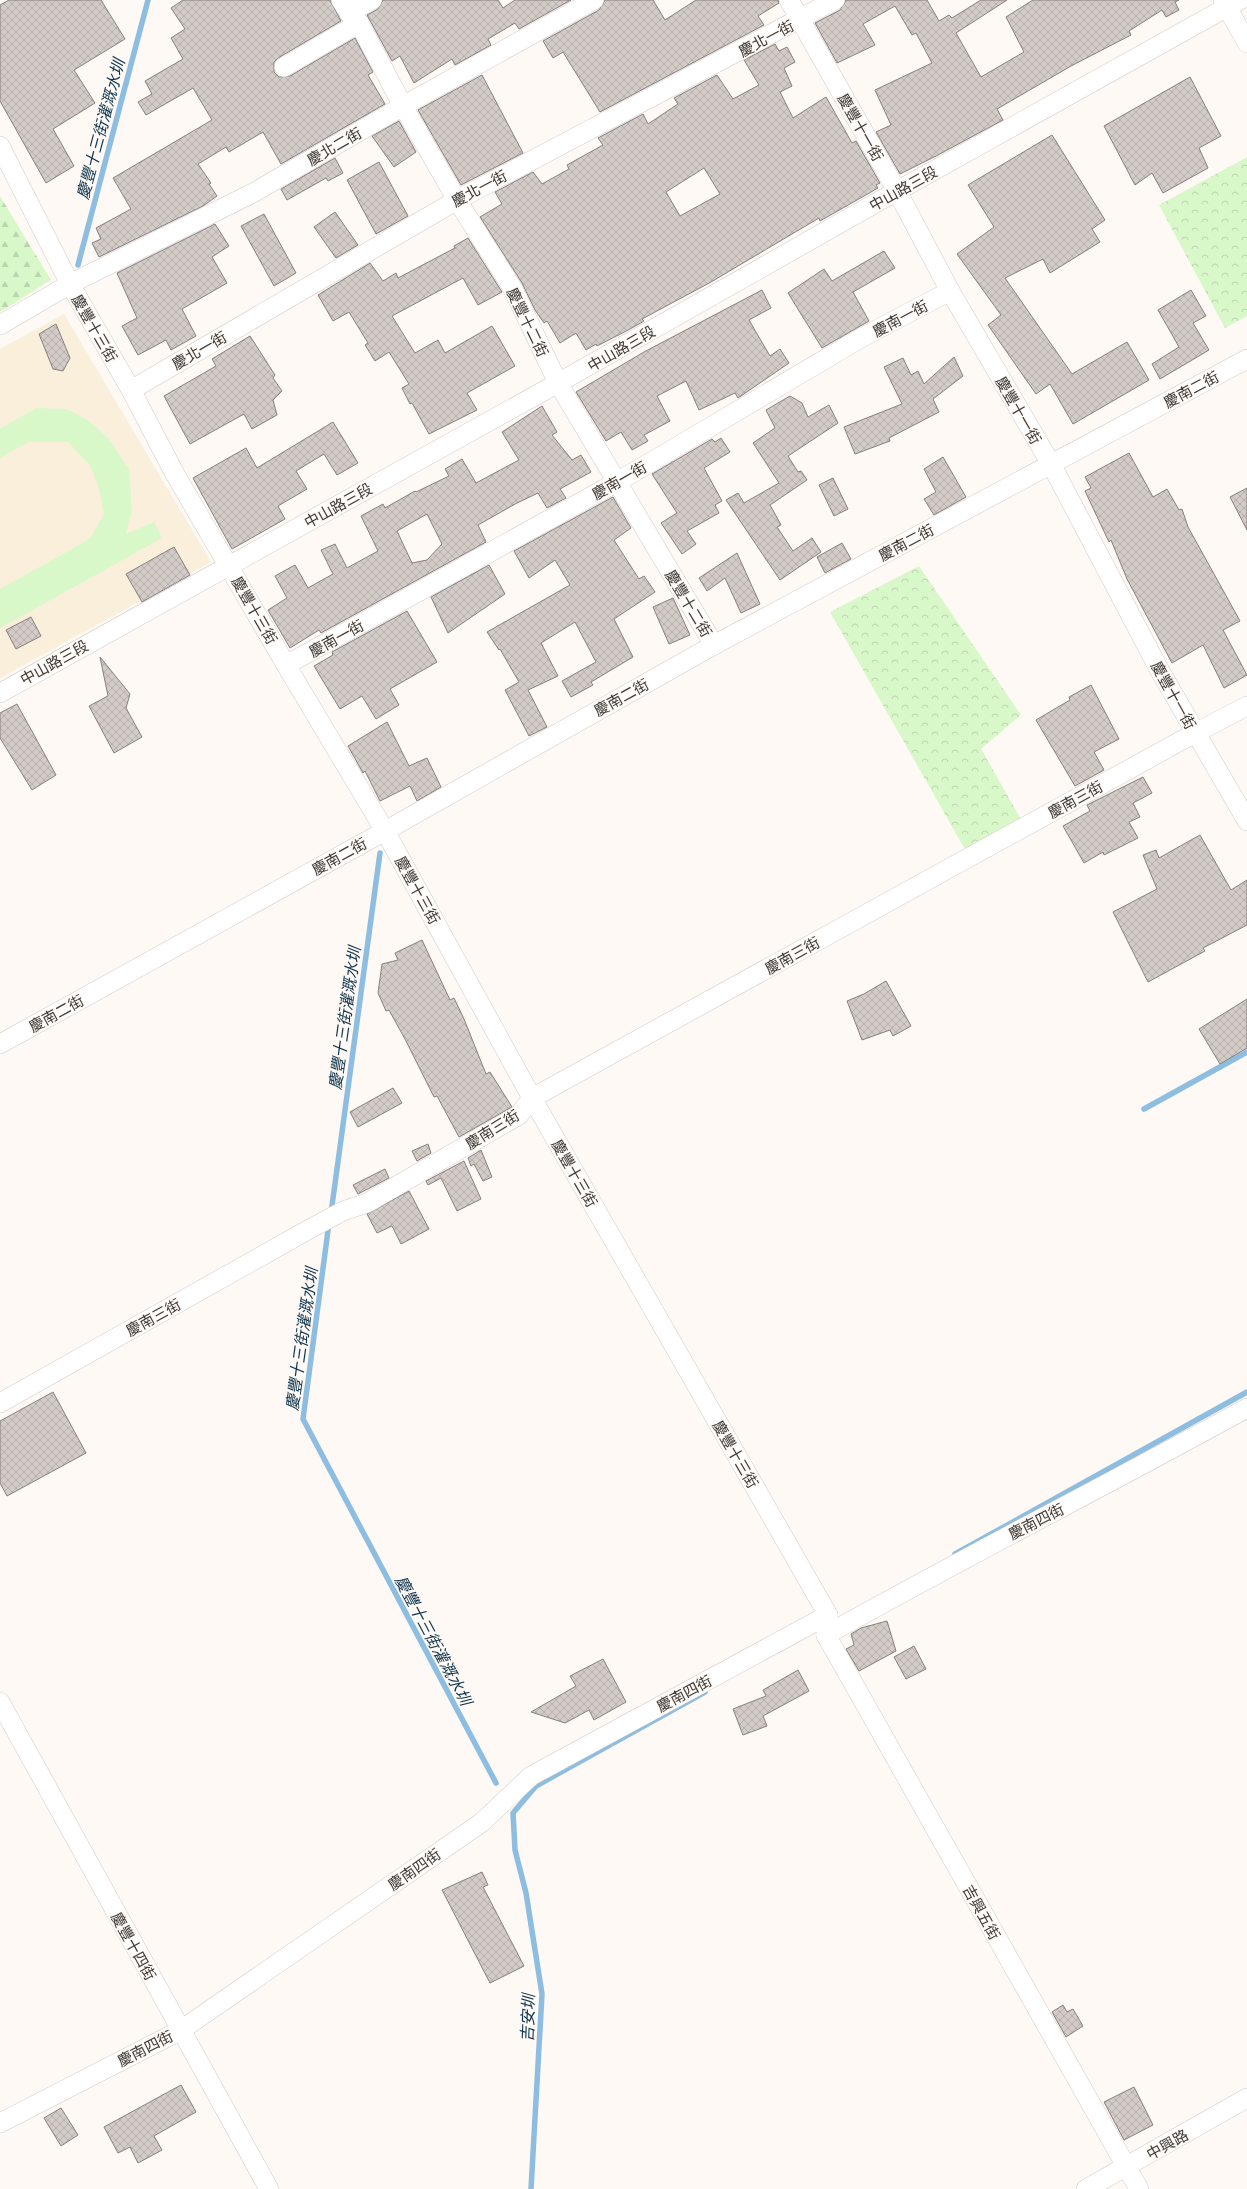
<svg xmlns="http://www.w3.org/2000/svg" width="1247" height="2189" viewBox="0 0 1247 2189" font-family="'Exo 2','Noto Sans TC',sans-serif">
<defs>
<pattern id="forest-firs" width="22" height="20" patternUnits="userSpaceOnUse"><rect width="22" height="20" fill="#d9f8ca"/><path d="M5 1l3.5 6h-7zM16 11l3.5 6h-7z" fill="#bbd5ae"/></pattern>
<pattern id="park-crowns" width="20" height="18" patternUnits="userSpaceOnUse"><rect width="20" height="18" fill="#d9f8ca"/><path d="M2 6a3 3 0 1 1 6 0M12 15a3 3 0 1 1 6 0" fill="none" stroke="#bbd5ae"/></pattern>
<pattern id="building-cross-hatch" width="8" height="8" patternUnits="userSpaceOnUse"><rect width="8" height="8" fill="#d3cbc7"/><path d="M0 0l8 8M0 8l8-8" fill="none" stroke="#b6afac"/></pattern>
</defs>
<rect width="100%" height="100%" fill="#fef9f4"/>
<polygon fill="#f9efda" points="64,314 211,562 0,678 0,349"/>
<polygon fill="#d9f8ca" points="36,408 67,409 89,421 109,439 129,470 132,510 126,534 154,522 162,538 0,628 0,589 90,539 104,514 99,488 90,465 68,442 28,442 0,458 0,429"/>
<polygon fill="url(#forest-firs)" points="0,196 51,280 0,312"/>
<g fill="url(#park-crowns)">
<polygon points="1247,157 1247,316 1225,328 1159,205"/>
<polygon points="919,566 1021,715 981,749 1022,821 967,853 830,612"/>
</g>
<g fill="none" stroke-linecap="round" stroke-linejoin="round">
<g stroke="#8dbde0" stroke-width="5.5">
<polyline points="78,265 148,0"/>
<polyline points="1144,1109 1247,1052"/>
<polyline points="331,1213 380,853"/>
<polyline points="329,1223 303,1419 496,1783"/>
<polyline points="955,1554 1247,1392"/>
<polyline points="531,2189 542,1994 526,1893 515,1850 513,1813 536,1786 705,1692"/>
</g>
</g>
<g fill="url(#building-cross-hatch)" stroke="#877f7c" fill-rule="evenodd">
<polygon points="9,0 101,0 125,39 74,70 95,103 53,129 74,166 46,183 0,101 0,5"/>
<polygon points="183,0 330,0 341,21 278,58 274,62 274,72 279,77 290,76 355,38 373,72 368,75 385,104 281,164 263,132 229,152 226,147 198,164 211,183 209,184 217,196 203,206 99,257 92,243 101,239 96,228 131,209 113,178 212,120 193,88 146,115 138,102 152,94 145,81 183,59 171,38 185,29 171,8"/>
<polygon points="383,0 498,0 503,8 515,0 571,0 519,29 515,23 488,39 491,45 455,65 452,59 414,83 400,56 392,61 367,15 378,9"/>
<polygon points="605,0 653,0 665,20 696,0 778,0 779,3 758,16 764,25 600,112 563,52 553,58 543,41 599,10"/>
<polygon points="846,0 927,0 939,21 949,15 952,18 981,0 1007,0 956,33 981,77 1024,52 1006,17 1033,0 1179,0 1175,2 1179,10 1166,17 1162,10 1129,31 1131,35 1071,66 997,109 1003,120 936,156 900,174 876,132 891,125 875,90 932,63 916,33 912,35 895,6 863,24 875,45 837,63 815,23 840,10"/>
<path d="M775 44 779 51 787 47 795 62 784 68 792 86 780 92 793 118 826 97 852 143 856 141 880 183 876 185 878 188 820 221 819 218 711 282 642 319 644 321 630 329 597 346 596 344 586 350 576 333 560 343 547 321 544 323 535 310 522 283 480 217 502 204 495 192 533 172 542 184 569 169 567 165 603 145 598 138 643 114 648 124 678 104 674 98 717 75 733 99 759 85 744 60ZM704 168 720 194 680 216 666 192Z"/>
<polygon points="482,75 523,153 461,185 418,110"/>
<polygon points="1190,77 1221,136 1199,148 1208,168 1163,193 1152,173 1135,185 1104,126"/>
<polygon points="399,121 416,152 394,167 372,136"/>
<polygon points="1052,135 1105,220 1092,229 1100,242 1050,273 1043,259 1005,278 1072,374 1127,342 1149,380 1073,424 1050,384 1036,394 988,325 1001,315 957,254 994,227 968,185"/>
<polygon points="335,158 343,173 328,181 326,178 287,200 281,189"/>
<polygon points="379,162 408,216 376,234 347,180"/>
<polygon points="335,212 358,245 336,258 314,227"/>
<polygon points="264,214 296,273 274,286 241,226"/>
<polygon points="215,224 229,246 212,257 227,283 182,309 196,336 171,350 166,340 138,355 122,326 137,318 117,273"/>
<polygon points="468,238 502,292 478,305 463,278 392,316 415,353 438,340 445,353 492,326 515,366 467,393 477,410 429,434 412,403 410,404 402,388 409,384 389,352 375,361 365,345 368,343 349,312 333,321 318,295 370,263 383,281 396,273 398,278 455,248 454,246"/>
<polygon points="884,251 895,268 853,292 869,321 822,348 788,293 824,269 832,281"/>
<polygon points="762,290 771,308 749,320 770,356 780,349 789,363 738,398 735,393 699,410 686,381 657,396 670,421 644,435 648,441 632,450 621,432 606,441 576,392 644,352"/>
<polygon points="1191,290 1206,316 1193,323 1209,350 1160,379 1152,364 1179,347 1158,310"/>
<polygon points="56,324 70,358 63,371 53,369 39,334"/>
<polygon points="250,336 275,375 273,378 282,391 273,400 277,415 252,429 244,414 190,444 164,396 216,366 212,359"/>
<polygon points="954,357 963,376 933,399 939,412 889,438 890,441 855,454 844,427 902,404 884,367 903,358 911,375 918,371 924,384"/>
<polygon points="790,396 802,403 808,417 829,405 838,423 788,456 798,472 801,471 807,480 770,505 781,525 777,527 793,551 812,538 821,552 780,580 726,500 738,493 744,503 779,483 753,443 775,428 766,410"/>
<path d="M542 406 557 432 552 435 572 460 581 455 591 472 560 489 566 498 547 508 538 493 517 503 478 525 486 542 321 633 319 630 290 648 268 610 287 598 275 576 295 565 308 588 333 574 321 550 335 544 347 568 378 551 361 516 383 504 385 508 415 491 416 492 449 476 445 469 462 459 476 483 519 460 502 432ZM427 514 442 544 427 560 412 563 397 531Z"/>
<polygon points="333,422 358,463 337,475 324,454 296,471 307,489 278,506 285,519 232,549 193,478 246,448 257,468"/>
<polygon points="721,438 730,452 704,468 722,501 715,505 719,513 687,531 696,544 682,554 661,523 677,513 652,474 712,439 715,442"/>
<polygon points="1129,453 1153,497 1167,489 1179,510 1182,509 1188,527 1240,621 1223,630 1247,675 1224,688 1203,645 1172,663 1127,579 1111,540 1109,542 1085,491 1091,488 1085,477"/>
<polygon points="943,457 966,497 934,515 924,499 936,492 924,469"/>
<polygon points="833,478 848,509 834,516 819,485"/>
<polygon points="1247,488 1247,530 1230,497"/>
<polygon points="613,497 631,528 614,540 639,579 644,576 655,592 614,619 633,657 591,682 593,685 571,697 562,681 596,662 575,622 541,643 558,676 528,690 547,727 529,736 505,690 519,682 500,649 499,650 487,632 570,585 555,560 529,578 514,551"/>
<polygon points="842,543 851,559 825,573 817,557"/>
<polygon points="174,547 190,575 142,602 126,574"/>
<polygon points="737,553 760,604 741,613 725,578 707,591 699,578"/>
<polygon points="489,565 505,594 448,633 431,597"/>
<polygon points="673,598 690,635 669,644 653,607"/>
<polygon points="407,611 437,662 390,689 399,705 376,719 362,696 340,709 314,666 333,655 332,652"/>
<polygon points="31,617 41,636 16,649 6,630"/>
<polygon points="100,657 130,694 126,708 142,737 114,753 89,706 108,696"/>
<polygon points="1091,685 1119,739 1094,752 1104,770 1075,786 1036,720 1070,700 1069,697"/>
<polygon points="17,704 56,775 32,790 0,738 0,713"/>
<polygon points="387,722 409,766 427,758 441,787 417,801 410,786 380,801 365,771 363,773 348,746"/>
<polygon points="1143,777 1152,793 1133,803 1140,817 1129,822 1138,838 1104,855 1103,852 1084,863 1063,826 1090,811 1087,805"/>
<polygon points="1200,835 1231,890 1247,880 1247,925 1203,948 1205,951 1148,982 1113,912 1157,889 1143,855 1156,850 1159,858"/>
<polygon points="422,940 450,1000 454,998 464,1019 486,1074 490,1072 512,1107 459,1137 437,1096 434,1097 406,1041 389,1010 386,1011 378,993 382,964 398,960 395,953"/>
<polygon points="886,981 911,1026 893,1036 890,1030 862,1040 847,1001 864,994"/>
<polygon points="1247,999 1247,1048 1220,1064 1199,1029"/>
<polygon points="393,1088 402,1103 358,1127 350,1112"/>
<polygon points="428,1144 431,1153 417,1161 412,1151"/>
<polygon points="481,1150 492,1177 483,1181 474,1164 471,1166 468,1158"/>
<polygon points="464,1161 481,1199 457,1211 441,1178 428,1185 426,1181"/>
<polygon points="385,1169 389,1178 358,1194 353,1185"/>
<polygon points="409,1191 429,1229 401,1244 392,1226 377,1233 367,1214"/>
<polygon points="53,1392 86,1453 7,1496 0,1483 0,1421"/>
<polygon points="887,1621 896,1651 859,1671 846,1649 854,1645 851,1634 861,1628"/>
<polygon points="914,1646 926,1669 906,1679 894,1657"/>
<polygon points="603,1659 626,1702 594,1720 589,1710 565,1723 531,1712 576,1686 570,1676"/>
<polygon points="798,1670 809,1691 763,1716 767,1726 743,1735 733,1709 766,1696 763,1690"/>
<polygon points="482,1872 488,1885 483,1887 524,1966 490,1983 442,1890"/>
<polygon points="1063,2005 1067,2012 1073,2009 1083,2026 1066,2037 1052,2012"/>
<polygon points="181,2085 196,2112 154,2136 162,2150 138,2163 130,2147 118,2153 104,2127"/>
<polygon points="1134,2087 1153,2125 1124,2140 1104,2102"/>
<polygon points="61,2108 78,2135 61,2146 44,2118"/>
</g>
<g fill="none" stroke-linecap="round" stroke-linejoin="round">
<g stroke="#d1cbc5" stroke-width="20">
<g id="minor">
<polyline points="341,0 349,13 359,23 403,106 457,200 513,289 558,383 714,645"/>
<polyline points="789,0 897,191 950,291 1051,464 1160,671 1247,821"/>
<polyline points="1223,0 1247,43"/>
<polyline points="349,13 372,0"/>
<polyline points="284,67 359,23"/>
<polyline points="0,146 70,284 131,390 175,474 286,665 385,831 532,1098 828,1615 826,1635"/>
<polyline points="0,325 70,284 253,193 403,106 594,0"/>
<polyline points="131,390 457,200 835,0"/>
<polyline points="286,665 617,482 861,338 950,291"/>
<polyline points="0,693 558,383 897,191 1240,0"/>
<polyline points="0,1044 385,831 714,645 1247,359"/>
<polyline points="0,1403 306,1231 343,1211 367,1203 519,1115 532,1098 1195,733 1247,706"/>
<polyline points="826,1635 1139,2189"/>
<path d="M826 1635C965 1557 1107 1485 1247 1408"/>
<polyline points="0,1702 269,2189"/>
<polyline points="0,2123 181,2030 481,1823 531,1776 828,1615"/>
<polyline points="1086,2189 1247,2098"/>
</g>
</g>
<use href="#minor" stroke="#fff" stroke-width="19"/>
</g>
<g text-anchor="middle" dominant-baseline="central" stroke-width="3" stroke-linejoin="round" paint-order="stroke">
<g font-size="15" fill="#3c3937" stroke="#fef9f4">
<text transform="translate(766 38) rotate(-28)">慶北一街</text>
<text transform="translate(861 127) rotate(60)">慶豐十一街</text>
<text transform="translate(334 146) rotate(-30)">慶北二街</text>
<text transform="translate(479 188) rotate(-28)">慶北一街</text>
<text transform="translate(903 188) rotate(-29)">中山路三段</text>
<text transform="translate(900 318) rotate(-28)">慶南一街</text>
<text transform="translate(528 322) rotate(64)">慶豐十二街</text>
<text transform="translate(95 328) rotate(60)">慶豐十三街</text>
<text transform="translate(621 348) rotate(-30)">中山路三段</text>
<text transform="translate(199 350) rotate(-30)">慶北一街</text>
<text transform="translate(1191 389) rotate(-28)">慶南二街</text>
<text transform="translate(1019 410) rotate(60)">慶豐十一街</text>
<text transform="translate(619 480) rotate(-30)">慶南一街</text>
<text transform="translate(338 505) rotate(-29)">中山路三段</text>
<text transform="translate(906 542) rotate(-28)">慶南二街</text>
<text transform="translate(689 603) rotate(59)">慶豐十二街</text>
<text transform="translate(255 610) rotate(60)">慶豐十三街</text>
<text transform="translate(336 638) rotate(-29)">慶南一街</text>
<text transform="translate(54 662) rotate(-29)">中山路三段</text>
<text transform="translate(1174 695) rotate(61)">慶豐十一街</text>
<text transform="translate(621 697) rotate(-29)">慶南二街</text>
<text transform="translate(1075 799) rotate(-29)">慶南三街</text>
<text transform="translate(339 856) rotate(-29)">慶南二街</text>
<text transform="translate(418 890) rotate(61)">慶豐十三街</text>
<text transform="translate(792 955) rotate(-29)">慶南三街</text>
<text transform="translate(56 1013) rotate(-29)">慶南二街</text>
<text transform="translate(492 1129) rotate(-32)">慶南三街</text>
<text transform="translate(575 1173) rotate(60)">慶豐十三街</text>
<text transform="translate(153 1317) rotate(-29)">慶南三街</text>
<text transform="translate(736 1454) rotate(60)">慶豐十三街</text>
<text transform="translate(1036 1521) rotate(-27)">慶南四街</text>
<text transform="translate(684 1693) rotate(-28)">慶南四街</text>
<text transform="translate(414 1869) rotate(-35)">慶南四街</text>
<text transform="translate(982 1912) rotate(61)">吉興五街</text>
<text transform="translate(134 1946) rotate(61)">慶豐十四街</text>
<text transform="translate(145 2048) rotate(-27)">慶南四街</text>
<text transform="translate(1167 2144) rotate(-29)">中興路</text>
</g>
<g font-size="16" font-style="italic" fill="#0f364e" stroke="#fef9f4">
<text transform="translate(100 129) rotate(-75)">慶豐十三街灌溉水圳</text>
<text transform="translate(344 1018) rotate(-82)">慶豐十三街灌溉水圳</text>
<text transform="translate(301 1339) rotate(-82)">慶豐十三街灌溉水圳</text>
<text transform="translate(434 1640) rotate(62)">慶豐十三街灌溉水圳</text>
<text transform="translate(527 2018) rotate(-88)">吉安圳</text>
</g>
</g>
</svg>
